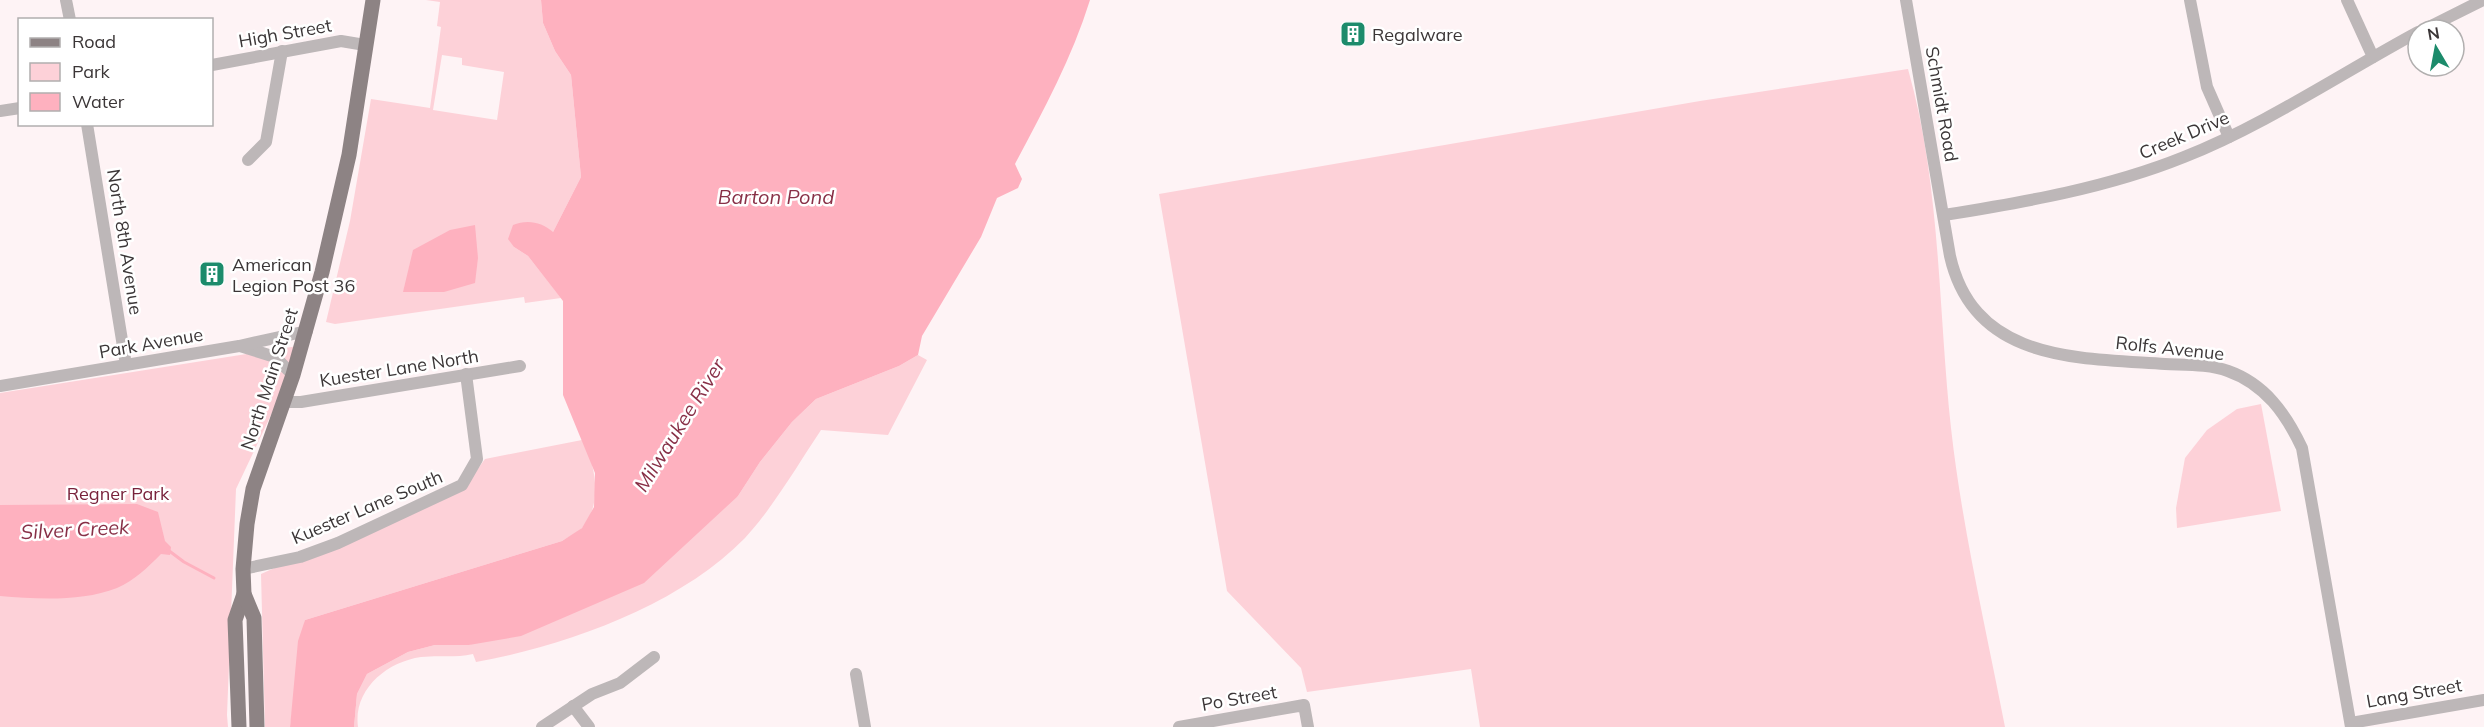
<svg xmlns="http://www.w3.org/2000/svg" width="2484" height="727" viewBox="0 0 2484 727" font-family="Mulish,sans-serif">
<rect width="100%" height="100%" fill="#fef3f5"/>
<g fill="#fdd1d8" fill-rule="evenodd">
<path d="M426 0H541L543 23 555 51 571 75 581 177 553 232 514 247 528 256 561 298 525 303 524 297 335 324 326 322 350 221 371 99 430 108 441 27 437 26 440 2ZM442 55 462 58V65L504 72 497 120 433 110Z"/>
<path d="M1908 69C1941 185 1938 309 1951 428 1962 527 1986 629 2005 727H1480L1471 669 1307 692 1301 668 1227 591 1159 194 1700 101Z"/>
<polygon points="304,345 236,489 227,715 228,727 0,727 0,393"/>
<path d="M918 355 927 360 888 435 821 430C799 463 772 509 745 538 680 605 566 646 476 662L473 654C455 658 439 655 421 657 386 662 353 690 358 727H354L357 694 367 674 408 652 435 645H469L738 496 760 462 792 422 816 399 899 366Z"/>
<polygon points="2261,404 2281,511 2177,528 2176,508 2185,458 2207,430 2237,409"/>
<path d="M582 440C596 464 603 505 582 528 577 533 568 537 562 541L305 620 290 727H265L261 574 469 481 485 459Z"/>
</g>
<g fill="#feb1bf">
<path d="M541 0H1090C1072 58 1043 111 1015 164L1022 179 1018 188 997 198 981 237 922 336 918 355 899 366 816 399 792 422 760 462 738 496 644 583 521 636 469 645H435L408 652 367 674 357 694 354 727H290L298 641 305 620 562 541 582 528 594 507 595 473 563 395V301L528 256 514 247 508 239 513 225C527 219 542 222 553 232L581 177 571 75 555 51 543 23Z"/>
<polygon points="475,225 478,258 475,283 444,292 403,292 413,250 450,230"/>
<path d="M137 504 158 512 165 541 171 547 170 555 161 554C148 567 134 581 117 588 81 602 37 599 0 596V505Z"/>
</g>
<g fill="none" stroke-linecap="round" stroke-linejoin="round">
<polyline stroke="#feb1bf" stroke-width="3" points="168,550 184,562 214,578"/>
<g stroke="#bdb7b8" stroke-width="12">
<polyline points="66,0 70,20"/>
<path d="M1906 0 1950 256C1974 362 2078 358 2165 364 2185 365 2209 364 2228 371 2265 384 2286 414 2302 448L2351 727"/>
<polyline points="2190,0 2207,87 2229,137"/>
<polyline points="2347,0 2373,57"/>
<polyline points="2423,30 2483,0"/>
<polyline points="212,65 341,41 365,45"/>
<polyline points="0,111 20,108"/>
<polyline points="87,124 126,365"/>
<polyline points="248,160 266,142 282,51"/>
<path d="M1944 215C2025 202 2107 188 2184 157 2263 126 2342 73 2418 32"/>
<polyline points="240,346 275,357 293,375"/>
<polyline points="0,386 239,346 307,331"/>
<polyline points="284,402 301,402 520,366"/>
<polyline points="243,569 300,557 338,543 462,485 477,459 466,374"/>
<polyline points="856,674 865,727"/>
<polyline points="573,706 589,727"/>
<polyline points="2351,723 2484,700"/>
<polyline points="542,727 592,694 620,683 654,657"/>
<polyline points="1179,727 1304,705 1308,727"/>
</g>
<g stroke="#8d8384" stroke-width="15">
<polyline points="239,727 235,620 244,594"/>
<polyline points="257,727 254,618 244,594 243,569 247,524 253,489 293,375 322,272 349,155 373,0"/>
</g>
</g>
<defs>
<g id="building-square" transform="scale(1.35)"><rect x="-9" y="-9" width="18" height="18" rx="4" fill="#1c8b6b" stroke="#fff"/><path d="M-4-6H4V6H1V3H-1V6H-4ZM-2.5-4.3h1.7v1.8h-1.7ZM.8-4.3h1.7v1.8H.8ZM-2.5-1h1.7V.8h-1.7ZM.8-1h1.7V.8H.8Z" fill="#fff"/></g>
</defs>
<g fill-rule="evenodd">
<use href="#building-square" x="1353" y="34"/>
<use href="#building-square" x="212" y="274"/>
</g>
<g text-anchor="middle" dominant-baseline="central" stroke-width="5" stroke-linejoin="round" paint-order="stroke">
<g font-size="18" fill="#3b3637" stroke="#fff">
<text transform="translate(285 33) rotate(-10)">High Street</text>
<text transform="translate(1942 104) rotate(80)">Schmidt Road</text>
<text transform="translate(2184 135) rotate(-23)">Creek Drive</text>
<text transform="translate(125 242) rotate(81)">North 8th Avenue</text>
<text transform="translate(151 343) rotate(-10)">Park Avenue</text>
<text transform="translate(2170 348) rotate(6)">Rolfs Avenue</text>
<text transform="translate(399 368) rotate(-9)">Kuester Lane North</text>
<text transform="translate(269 379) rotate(-72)">North Main Street</text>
<text transform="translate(367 507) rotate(-23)">Kuester Lane South</text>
<text transform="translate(2414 693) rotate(-10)">Lang Street</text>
<text transform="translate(1239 698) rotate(-10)">Po Street</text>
</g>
<g font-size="18" fill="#3b3637" stroke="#fff" text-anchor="start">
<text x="1372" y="34">Regalware</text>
<text x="232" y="264">American<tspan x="232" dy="21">Legion Post 36</tspan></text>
</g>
<g font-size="18" fill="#79223b" stroke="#fff">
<text x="118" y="493">Regner Park</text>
</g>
<g font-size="20" font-style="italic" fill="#883047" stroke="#fff">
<text x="776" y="196">Barton Pond</text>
<text transform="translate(679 425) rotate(-58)">Milwaukee River</text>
<text transform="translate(75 529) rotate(-3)">Silver Creek</text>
</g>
</g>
<rect x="18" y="18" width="195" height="108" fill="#ffffff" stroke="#b1afaf" stroke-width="1.5"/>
<rect x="30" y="38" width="30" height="9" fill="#8d8384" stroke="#b1afaf" stroke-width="1.5"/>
<text x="72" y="48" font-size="18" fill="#3b3637">Road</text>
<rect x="30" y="63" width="30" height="18" fill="#fdd1d8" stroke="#b1afaf" stroke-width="1.5"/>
<text x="72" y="78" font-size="18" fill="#3b3637">Park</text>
<rect x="30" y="93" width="30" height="18" fill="#feb1bf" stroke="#b1afaf" stroke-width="1.5"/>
<text x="72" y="108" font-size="18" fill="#3b3637">Water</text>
<g transform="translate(2436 48) rotate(350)"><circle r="28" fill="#ffffff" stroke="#b1afaf" stroke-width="1.5"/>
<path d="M0-4.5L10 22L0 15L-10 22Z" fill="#1c8b6b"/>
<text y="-9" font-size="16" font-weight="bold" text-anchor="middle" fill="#3b3637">N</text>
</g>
</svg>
